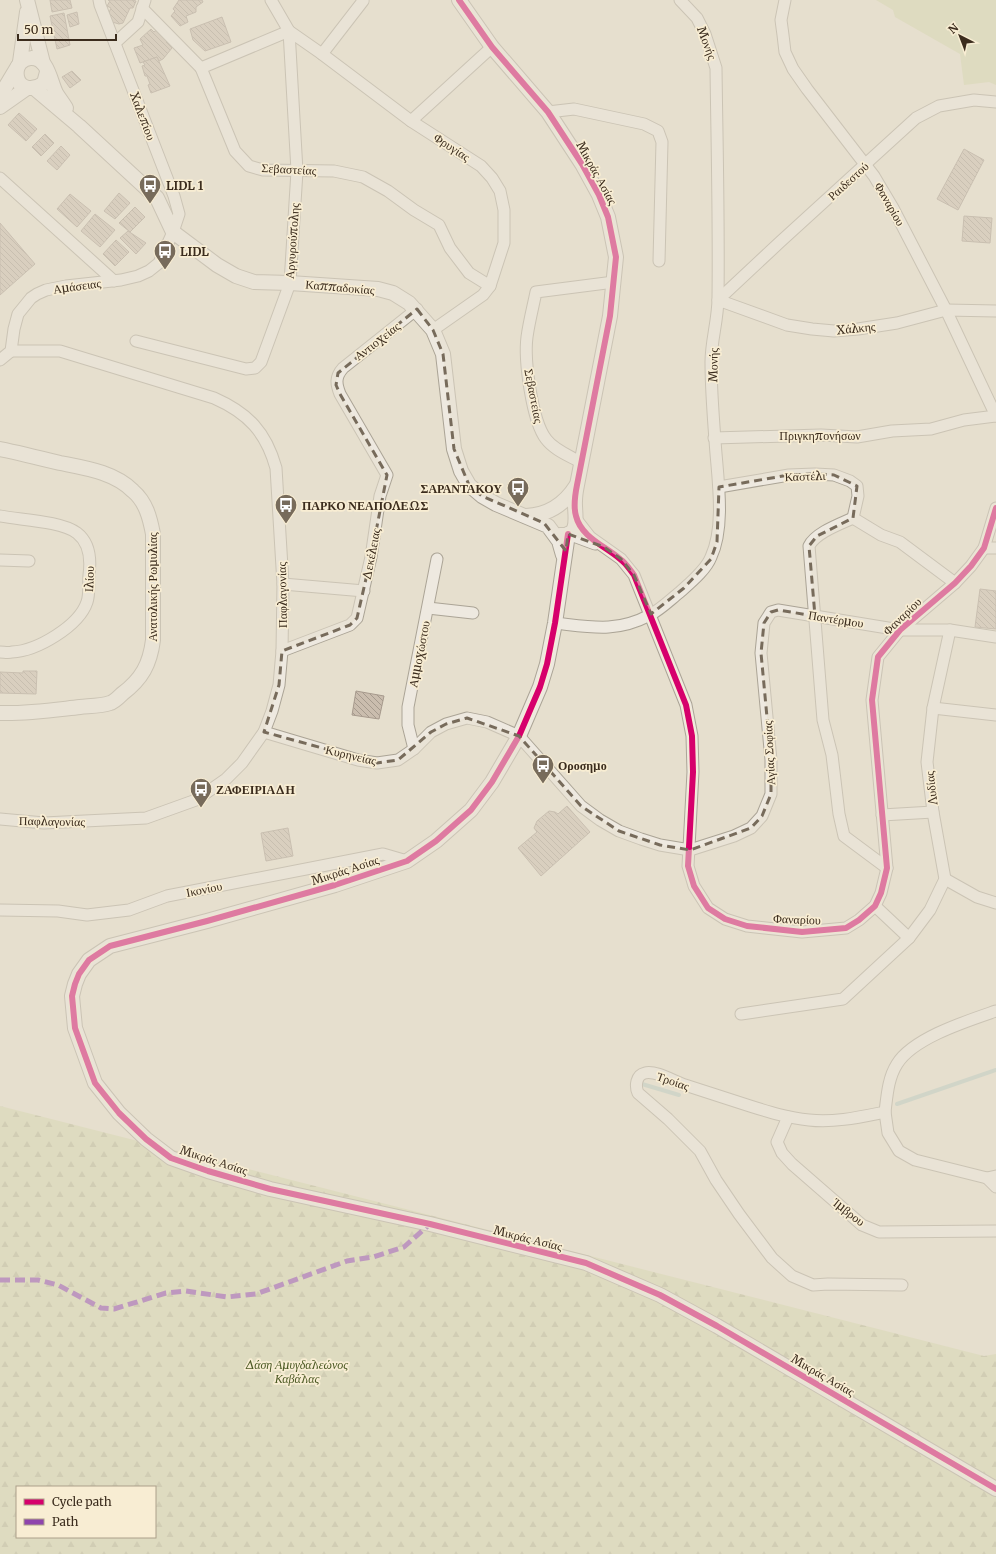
<svg xmlns="http://www.w3.org/2000/svg" width="996" height="1554" viewBox="0 0 996 1554" font-family="Merriweather,serif">
<defs>
<pattern id="forest-firs" width="22" height="20" patternUnits="userSpaceOnUse"><rect width="22" height="20" fill="#d6d7af"/><path d="M5 1l3.5 6h-7zM16 11l3.5 6h-7z" fill="#b9b996"/></pattern>
<pattern id="building-back-hatch" width="6" height="6" patternUnits="userSpaceOnUse"><rect width="6" height="6" fill="#cabdae"/><path d="M-1 5l2 2M0 0l6 6M5-1l2 2" fill="none" stroke="#a59a8d"/></pattern>
</defs>
<rect width="100%" height="100%" fill="#e6dfce"/>
<path fill="url(#forest-firs)" fill-rule="evenodd" d="M0 1106 984 1356 996 1354V1554H0ZM17 1487H155V1537H17Z"/>
<polygon fill="#d6d7af" points="876,0 996,0 996,85 989,82 964,85 960,54 895,17 893,10"/>
<g fill="none" stroke-linecap="round" stroke-linejoin="round">
<g stroke="#b8cbc1" stroke-width="4">
<polyline points="642,1084 679,1095"/>
<polyline points="897,1104 996,1070"/>
</g>
</g>
<g fill="url(#building-back-hatch)" stroke="#a79a8d">
<polygon points="50,0 70,0 72,8 52,12"/>
<polygon points="108,0 132,0 136,1 133,8 130,8 123,23 119,24 112,22 108,15 111,8 107,6 110,1"/>
<polygon points="179,0 202,0 203,2 196,7 196,12 186,16 188,22 180,26 171,16 175,11 173,9"/>
<polygon points="77,12 79,24 70,27 67,15"/>
<polygon points="64,13 70,45 57,49 50,16"/>
<polygon points="222,17 231,42 205,51 193,40 190,29"/>
<polygon points="159,28 170,38 166,42 172,48 163,59 159,61 157,57 140,63 134,48 143,45 140,39 151,29 154,32"/>
<polygon points="157,57 170,86 151,93 148,85 150,84 147,76 145,76 142,66 145,65 143,62"/>
<polygon points="72,71 81,80 70,88 62,77"/>
<polygon points="19,113 37,129 26,141 8,125"/>
<polygon points="45,134 54,143 41,156 32,147"/>
<polygon points="61,146 70,155 57,170 47,161"/>
<polygon points="964,149 984,160 958,210 937,199"/>
<polygon points="119,193 130,203 115,219 104,211"/>
<polygon points="70,194 91,211 77,227 57,209"/>
<polygon points="135,207 145,217 130,232 119,223"/>
<polygon points="95,214 115,230 100,247 81,231"/>
<polygon points="964,216 992,218 990,243 962,241"/>
<polygon points="0,223 35,264 0,295"/>
<polygon points="128,231 146,243 136,254 120,238"/>
<polygon points="116,240 129,252 115,266 103,254"/>
<polygon points="980,589 996,591 996,629 975,627"/>
<polygon points="23,671 37,671 36,694 0,693 0,672 23,673"/>
<polygon points="356,691 384,696 379,719 352,715"/>
<polygon points="567,806 590,832 541,876 518,848 537,832 534,828 537,821 549,811 555,812 558,814"/>
<polygon points="288,828 293,856 266,861 261,833"/>
</g>
<g fill="none" stroke-linecap="round" stroke-linejoin="round">
<g stroke="#aba496" stroke-width="13">
<g id="minor">
<polyline points="271,0 289,31 322,54 411,121 481,166 492,178 500,191 504,210 504,243 490,286 483,295 433,330"/>
<polyline points="785,0 781,20 783,35 785,52 793,69 807,89 874,176 893,208 946,310 996,416"/>
<polyline points="142,8 201,68"/>
<polyline points="289,31 201,68 235,151 249,166 263,170 334,171 363,177 388,191 414,210 439,225 450,248 469,273 490,286"/>
<polyline points="115,43 138,22 145,0"/>
<polyline points="322,54 363,1 362,0"/>
<polyline points="996,102 974,100 939,106 916,118 780,242 718,300 787,325 812,329 834,331 858,329 897,323 946,310 996,311"/>
<polyline points="548,112 574,109 644,124 658,131 662,142 659,261"/>
<polyline points="411,121 492,47"/>
<polyline points="0,178 114,281"/>
<polyline points="136,341 246,369 255,368 261,362 290,283 297,171 289,31"/>
<polyline points="0,360 11,351 14,329 18,314 31,298 37,294 46,290 66,286 121,280 138,276 149,271 159,263 173,232 179,214 174,196 100,5 99,0"/>
<polyline points="714,438 821,435 857,437 892,431 931,429 964,420 996,416"/>
<path d="M582 463C570 456 554 450 546 439 532 421 524 360 527 337 529 322 533 307 536 292L614 282"/>
<polyline points="719,487 789,475 815,474 834,475 850,481 857,486 858,496 853,518 881,535 900,542 955,583"/>
<path d="M0 516C20 520 61 521 77 533 90 543 91 560 89 575 88 584 90 593 87 602 79 626 37 651 12 652 8 653 4 652 0 652"/>
<path d="M853 518C840 524 815 533 809 546L823 720 832 755 839 814 844 836 887 868"/>
<polyline points="576,519 590,537 621,559 634,575 686,705 692,736 693,772 688,866 694,886 708,908 725,919 747,926 802,932 846,928 859,920 875,906 881,893 887,868 872,700 878,657 900,630 955,583 971,566 984,548 996,508"/>
<polyline points="568,534 595,544"/>
<polyline points="984,548 996,548"/>
<polyline points="0,560 29,561"/>
<polyline points="283,584 364,591"/>
<polyline points="428,608 473,613"/>
<path d="M555 623C591 627 616 633 650 615 661 609 670 600 680 592 690 583 706 570 711 557 726 525 717 475 715 440 713 414 711 388 711 362 711 341 718 320 718 298 719 222 717 145 716 68L705 34 697 18 680 0"/>
<path d="M282 651 350 625 357 618 371 557 380 496 387 475 340 394C336 384 335 377 343 368L417 309"/>
<polyline points="933,708 996,715"/>
<polyline points="264,732 358,760 377,763 398,760 414,749 431,732 446,724 467,718 487,722 519,736 581,806 600,820 619,831 641,839 660,845 690,850 734,836 751,828 762,816 771,794 771,760 761,653 764,623 771,612 778,610 900,630 950,630 996,637"/>
<polyline points="414,749 408,725 408,707 437,559"/>
<polyline points="882,815 933,812"/>
<path d="M0 819 44 823 146 818 196 800 226 779 242 763 264 732 272 711 279 685 282 651 283 584 276 468C266 432 248 413 214 398L60 351H11"/>
<polyline points="945,879 977,897 996,903"/>
<polyline points="875,906 909,938"/>
<polyline points="0,910 58,911 87,915 129,910 167,896 383,854 407,861"/>
<polyline points="741,1014 843,999 909,938 930,910 945,879 933,812 927,762 933,708 950,630"/>
<polyline points="885,1112 888,1133 899,1151 915,1160 987,1178 996,1176"/>
<polyline points="788,1117 777,1142 782,1153 792,1164 862,1225 879,1232 996,1231"/>
<polyline points="987,1178 996,1187"/>
<path d="M902 1285 828 1284 813 1285 792 1276 772 1258 739 1214 716 1180 700 1151 668 1119 638 1093C635 1086 636 1075 645 1073 656 1070 675 1082 685 1085 707 1092 728 1099 750 1106 769 1112 788 1118 809 1120 834 1123 860 1117 885 1112 887 1096 888 1078 897 1064 913 1038 967 1021 996 1011"/>
</g>
</g>
<g stroke="#aba496" stroke-width="16">
<g id="tertiary">
<polyline points="27,0 43,63"/>
<path d="M459 0 492 47 548 112 582 164 599 195 608 217 616 257 610 316 577 485C576 490 575 495 575 501 574 513 582 537 560 535"/>
<polyline points="20,62 27,12"/>
<path d="M47 72 44 83C35 90 20 91 17 77 16 72 17 67 20 63 23 60 27 58 31 58 48 57 50 81 56 93 59 98 63 103 66 108"/>
<polyline points="34,88 79,126 157,198 173,232 217,265 236,276 254,282 290,283 378,289 393,293 409,303 433,330 443,354 454,449 461,471 469,485 482,496 496,504 548,526 559,541 563,555"/>
<polyline points="0,96 18,66"/>
<polyline points="0,107 27,88"/>
<path d="M0 449C20 453 40 458 60 463 85 468 114 472 133 491 146 502 150 518 153 534V640C150 664 142 679 122 694 119 697 114 702 110 703 101 706 89 706 80 707 53 710 26 714 0 713"/>
<path d="M526 516C548 515 564 505 576 486"/>
<polyline points="568,534 555,623 547,664 540,687 519,736 492,782 471,810 436,841 407,861 335,885 207,921 110,946 89,960 79,974 75,984 72,996 75,1028 95,1083 119,1113 146,1139 171,1158 208,1171 270,1189 430,1224 586,1263 660,1295 717,1326 996,1489"/>
</g>
</g>
<use href="#minor" stroke="#eee9e0" stroke-width="11"/>
<use href="#tertiary" stroke="#eee9e0" stroke-width="14"/>
<polyline stroke="#8e44ad" stroke-width="5" stroke-dasharray="10 5" stroke-linecap="butt" points="0,1280 38,1280 58,1285 101,1308 114,1309 166,1293 186,1291 227,1297 256,1294 347,1261 373,1257 404,1247 430,1224"/>
<g stroke="#f8edd3" stroke-width="8">
<g id="cycleway">
<path d="M459 0 492 47 548 112 582 164 599 195 608 217 616 257 610 316 577 485C575 495 573 506 576 516 581 537 605 546 620 559 626 563 630 570 634 575L686 705 692 736 693 772 688 866 694 886 708 908 725 919 747 926 802 932 846 928 859 920 875 906 881 893 887 868 872 700 878 657 900 630 955 583 971 566 984 548 996 508"/>
<polyline points="568,534 555,623 547,664 540,687 519,736 492,782 471,810 436,841 407,861 335,885 207,921 110,946 89,960 79,974 75,984 72,996 75,1028 95,1083 119,1113 146,1139 171,1158 208,1171 270,1189 430,1224 586,1263 660,1295 717,1326 996,1489"/>
</g>
</g>
<use href="#cycleway" stroke="#d6006c" stroke-width="6"/>
</g>
<path d="M0 0H996V1554H0ZM417 309 433 330 443 354 454 449 469 485 482 496 544 523 566 551 568 534 604 547 621 559 634 575 651 614 684 588 711 559 717 542 719 487 789 475 815 474 834 475 857 486 853 518 817 536 809 546 815 616 778 610 771 612 764 623 761 653 771 760V794L762 816 751 828 690 850 660 845 619 831 581 806 519 736 467 718 446 724 431 732 398 760 377 763 264 732 279 685 282 651 350 625 357 618 371 557 387 475 340 394 336 385 338 373Z" fill="#e6dfce" fill-opacity=".55" fill-rule="evenodd"/>
<path fill="none" stroke="#776b5b" stroke-width="3" stroke-dasharray="8 5" stroke-linejoin="round" d="M417 309 433 330 443 354 454 449 469 485 482 496 544 523 566 551 568 534 604 547 621 559 634 575 651 614 684 588 711 559 717 542 719 487 789 475 815 474 834 475 857 486 853 518 817 536 809 546 815 616 778 610 771 612 764 623 761 653 771 760V794L762 816 751 828 690 850 660 845 619 831 581 806 519 736 467 718 446 724 431 732 398 760 377 763 264 732 279 685 282 651 350 625 357 618 371 557 387 475 340 394 336 385 338 373Z"/>
<defs>
<g id="bus-pin" transform="scale(1.15)"><path d="M0 17L-7.5 6A9.5 9.5 0 1 1 7.5 6Z" fill="#776b5b" stroke="#f8edd3"/><path d="M-5-6H5V4H4V6H2V4H-2V6H-4V4H-5ZM-3.5-4V0h7V-4ZM-3.5 1.2v1.5H-2V1.2ZM2 1.2v1.5H3.5V1.2Z" fill="#fff"/></g>
</defs>
<g fill-rule="evenodd">
<use href="#bus-pin" x="150" y="185"/>
<use href="#bus-pin" x="165" y="251"/>
<use href="#bus-pin" x="518" y="488"/>
<use href="#bus-pin" x="286" y="505"/>
<use href="#bus-pin" x="543" y="765"/>
<use href="#bus-pin" x="201" y="789"/>
</g>
<g text-anchor="middle" dominant-baseline="central" stroke-width="3.5" stroke-linejoin="round" paint-order="stroke">
<g font-size="12" fill="#3b2c1d" stroke="#f8edd3">
<text transform="translate(707 43) rotate(69)">Μονής</text>
<text transform="translate(143 116) rotate(69)">Χαλεπίου</text>
<text transform="translate(452 147) rotate(33)">Φρυγίας</text>
<text transform="translate(289 169) rotate(3)">Σεβαστείας</text>
<text transform="translate(597 173) rotate(61)">Μικράς Ασίας</text>
<text transform="translate(848 181) rotate(-42)">Ραιδεστού</text>
<text transform="translate(890 204) rotate(60)">Φαναρίου</text>
<text transform="translate(292 241) rotate(-86)">Αργυρούπολης</text>
<text transform="translate(77 286) rotate(-8)">Αμάσειας</text>
<text transform="translate(340 287) rotate(5)">Καππαδοκίας</text>
<text transform="translate(856 328) rotate(-6)">Χάλκης</text>
<text transform="translate(377 341) rotate(-38)">Αντιοχείας</text>
<text transform="translate(713 365) rotate(-89)">Μονής</text>
<text transform="translate(534 396) rotate(79)">Σεβαστείας</text>
<text x="820" y="435">Πριγκηπονήσων</text>
<text transform="translate(805 476) rotate(-2)">Καστέλι</text>
<text transform="translate(371 554) rotate(-79)">Δεκέλειας</text>
<text transform="translate(89 579) rotate(-88)">Ιλίου</text>
<text transform="translate(152 587) rotate(-90)">Ανατολικής Ρωμυλίας</text>
<text transform="translate(282 595) rotate(-91)">Παφλαγονίας</text>
<text transform="translate(902 616) rotate(-44)">Φαναρίου</text>
<text transform="translate(836 619) rotate(9)">Παντέρμου</text>
<text transform="translate(419 654) rotate(-79)">Αμμοχώστου</text>
<text transform="translate(769 753) rotate(-93)">Αγίας Σοφίας</text>
<text transform="translate(351 755) rotate(13)">Κυρηνείας</text>
<text transform="translate(931 788) rotate(-97)">Λυδίας</text>
<text transform="translate(52 821) rotate(1)">Παφλαγονίας</text>
<text transform="translate(345 870) rotate(-18)">Μικράς Ασίας</text>
<text transform="translate(204 889) rotate(-11)">Ικονίου</text>
<text transform="translate(797 919) rotate(2)">Φαναρίου</text>
<text transform="translate(673 1081) rotate(19)">Τροίας</text>
<text transform="translate(214 1160) rotate(18)">Μικράς Ασίας</text>
<text transform="translate(849 1212) rotate(38)">Ίμβρου</text>
<text transform="translate(528 1238) rotate(14)">Μικράς Ασίας</text>
<text transform="translate(823 1375) rotate(30)">Μικράς Ασίας</text>
</g>
<g font-size="12" font-weight="bold" fill="#3b2c1d" stroke="#f8edd3" text-anchor="start">
<text x="166" y="185">LIDL 1</text>
<text x="180" y="251">LIDL</text>
<text x="502" y="488" text-anchor="end">ΣΑΡΑΝΤΑΚΟΥ</text>
<text x="302" y="505">ΠΑΡΚΟ ΝΕΑΠΟΛΕΩΣ</text>
<text x="558" y="765">Οροσημο</text>
<text x="216" y="789">ΖΑΦΕΙΡΙΑΔΗ</text>
</g>
<g font-size="12" font-style="italic" fill="#4b5923" stroke="#f8edd3">
<text x="297" y="1364">Δάση Αμυγδαλεώνος<tspan x="297" dy="14">Καβάλας</tspan></text>
</g>
</g>
<rect x="16" y="1486" width="140" height="52" fill="#f8edd3" stroke="#aca08a"/>
<rect x="24" y="1499" width="20" height="6" fill="#d6006c" stroke="#aca08a"/>
<text x="52" y="1506" font-size="12" fill="#3b2c1d">Cycle path</text>
<rect x="24" y="1519" width="20" height="6" fill="#8e44ad" stroke="#aca08a"/>
<text x="52" y="1526" font-size="12" fill="#3b2c1d">Path</text>
<g transform="translate(960 36) rotate(318)" stroke="#f8edd3" stroke-width="3" paint-order="stroke">
<path d="M0-3L7 15L0 10L-7 15Z" fill="#3b2c1d"/>
<text y="-6" font-size="11" font-weight="bold" text-anchor="middle" fill="#3b2c1d">N</text>
</g>
<path d="M18 34v6h98v-6" fill="none" stroke="#3b2c1d" stroke-width="2"/>
<text x="24" y="34" font-size="12" fill="#3b2c1d" stroke="#f8edd3" stroke-width="3" paint-order="stroke">50 m</text>
</svg>
